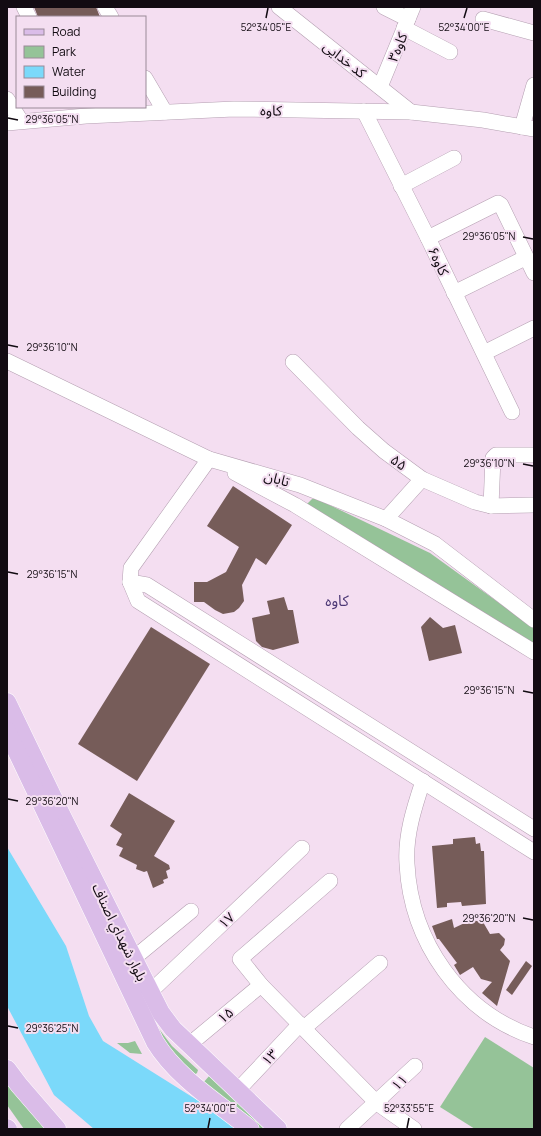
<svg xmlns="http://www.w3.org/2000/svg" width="541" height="1136" viewBox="0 0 541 1136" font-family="Manrope,'Noto Sans Arabic',sans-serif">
<rect width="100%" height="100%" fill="#f4def1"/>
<g fill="#95c398">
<polygon points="312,499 317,499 430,553 534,628 534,645 311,509 307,504"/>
<polygon points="156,1025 172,1046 198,1070 197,1073 194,1075 166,1052"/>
<polygon points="485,1037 534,1068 534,1129 475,1129 440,1107"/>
<polygon points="135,1041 142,1054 130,1053 117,1043 128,1043"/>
<polygon points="210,1075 264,1129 259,1129 203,1083"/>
<polygon points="7,1078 52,1129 24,1129 7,1105"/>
</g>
<polygon fill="#7bd9fa" points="7,847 66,946 89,1016 103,1041 221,1115 239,1129 94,1129 54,1095 7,1006"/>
<g fill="#765c59">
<polygon points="34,7 96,7 100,17 38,17"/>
<polygon points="233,486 292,525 266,565 256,558 242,585 244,601 239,608 234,612 223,614 215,610 204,602 194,602 194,582 207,582 226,572 239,547 207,526"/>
<polygon points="284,597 288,610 293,610 299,643 273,650 262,647 256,641 252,618 270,614 267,601"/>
<polygon points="430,617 443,628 455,625 462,653 429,661 421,627"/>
<polygon points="151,627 210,664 137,781 78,744"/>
<polygon points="129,793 175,821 154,856 169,865 170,869 166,871 168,878 163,880 164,883 153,888 147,871 144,872 136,869 137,865 119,856 123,848 116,845 122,834 110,826"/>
<polygon points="475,837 476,844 480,843 481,851 484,851 486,904 462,906 461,902 447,903 447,907 437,908 432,846 453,844 453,839"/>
<polygon points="452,919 454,928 471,920 483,922 490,934 499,933 505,939 504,945 500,950 510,961 497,1006 482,993 492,982 481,979 473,967 460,975 454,965 457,963 439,939 437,939 432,926"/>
<polygon points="526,961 532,966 512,995 506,990"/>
</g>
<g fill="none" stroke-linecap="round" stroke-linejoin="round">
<g stroke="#b49fb1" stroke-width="16">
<g id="minor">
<polyline points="24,7 29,17"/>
<polyline points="105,7 111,17"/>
<polyline points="279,7 411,112"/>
<polyline points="384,7 408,19"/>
<polyline points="483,19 534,33"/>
<polyline points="404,28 450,52"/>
<polyline points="145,78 165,112"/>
<polyline points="380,87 413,7"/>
<polyline points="7,99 21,121"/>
<polyline points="364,111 428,238 512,412"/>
<polyline points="7,123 86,116 234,109 411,112 483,120 534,129"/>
<polyline points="522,127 534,85"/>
<polyline points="401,186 454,158"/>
<polyline points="428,238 498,203 501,205 534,273"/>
<polyline points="454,293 525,258"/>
<polyline points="484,353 534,328"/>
<polyline points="7,361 209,459 300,485 386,519 435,544 534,620"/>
<polyline points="293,362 358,428 384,451 422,479 475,502 491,506 534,505"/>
<polyline points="209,459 131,568 130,582 138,601 534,852"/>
<polyline points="235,473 295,505 534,652"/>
<polyline points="491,506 493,458 496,455 534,455"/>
<polyline points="386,519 422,479"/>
<polyline points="130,582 147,585 534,829"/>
<path d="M423 781C414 808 405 836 407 864 411 942 460 1012 534 1037"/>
<polyline points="330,881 240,959 261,985 377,1103 414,1129"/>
<polyline points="134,958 191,911"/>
<polyline points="150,992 302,848"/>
<polyline points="304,1028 380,963"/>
<polyline points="190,1044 261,985"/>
<polyline points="238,1090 300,1024"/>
<polyline points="347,1129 415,1066"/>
</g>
</g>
<g stroke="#fff" stroke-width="19">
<g id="major">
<polyline points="7,702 60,812 161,1013 173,1029 278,1129"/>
<path d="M7 731 155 1042C177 1078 218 1103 250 1129"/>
<polyline points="7,1069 19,1085 57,1129"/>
<polyline points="7,1128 8,1129"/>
</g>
</g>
<use href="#minor" stroke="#fff" stroke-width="15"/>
<use href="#major" stroke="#dabce8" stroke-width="18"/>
</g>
<path fill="none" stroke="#120b12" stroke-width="1.5" d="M266 18 268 8M464 18 467 8M8 118 18 120M523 237 533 239M8 345 18 347M523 464 533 466M8 572 18 574M523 691 533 693M8 799 18 801M523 918 533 920M8 1026 18 1028M208 1128 210 1118M407 1128 409 1118"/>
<g text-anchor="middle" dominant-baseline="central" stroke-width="4" stroke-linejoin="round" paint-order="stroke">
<g font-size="14" fill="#120b12" stroke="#f4def1">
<text transform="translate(397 47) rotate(-68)">کاوه۳</text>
<text transform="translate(345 59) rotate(38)">کد خدایی</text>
<text transform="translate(271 110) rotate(1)">کاوه</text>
<text transform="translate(439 261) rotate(65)">کاوه۶</text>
<text transform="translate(399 462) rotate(36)">۵۵</text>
<text transform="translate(277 478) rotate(16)">تابان</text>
<text transform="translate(226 920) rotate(-44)">۱۷</text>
<text transform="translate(120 932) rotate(64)">بلوار شهداي اصناف</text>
<text transform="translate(225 1015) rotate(-40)">۱۵</text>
<text transform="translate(269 1057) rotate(-46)">۱۳</text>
<text transform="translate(399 1082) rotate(-44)">۱۱</text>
</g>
<g font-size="15" fill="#4c3875" stroke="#f4def1">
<text x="337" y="600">کاوه</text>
</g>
</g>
<g font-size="10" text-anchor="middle" fill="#120b12" stroke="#f4def1" stroke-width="4" stroke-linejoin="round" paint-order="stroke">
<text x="266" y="31">52°34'05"E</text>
<text x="464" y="31">52°34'00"E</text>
<text x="52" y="123">29°36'05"N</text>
<text x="489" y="240">29°36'05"N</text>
<text x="52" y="351">29°36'10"N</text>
<text x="489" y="467">29°36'10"N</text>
<text x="52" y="578">29°36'15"N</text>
<text x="489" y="694">29°36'15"N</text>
<text x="52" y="805">29°36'20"N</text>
<text x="489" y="922">29°36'20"N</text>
<text x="52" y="1032">29°36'25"N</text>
<text x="210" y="1112">52°34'00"E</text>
<text x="409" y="1112">52°33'55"E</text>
</g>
<rect width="541" height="1136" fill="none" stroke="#120b12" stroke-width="16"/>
<rect x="16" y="16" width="130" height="92" fill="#f4def1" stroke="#9a8a98"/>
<rect x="24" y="29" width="20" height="6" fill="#dabce8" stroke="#9a8a98"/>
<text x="52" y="36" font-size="12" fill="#120b12">Road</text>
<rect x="24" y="46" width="20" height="12" fill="#95c398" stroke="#9a8a98"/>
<text x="52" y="56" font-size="12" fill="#120b12">Park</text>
<rect x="24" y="66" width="20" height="12" fill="#7bd9fa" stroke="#9a8a98"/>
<text x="52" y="76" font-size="12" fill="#120b12">Water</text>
<rect x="24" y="86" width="20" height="12" fill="#765c59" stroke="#9a8a98"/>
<text x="52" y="96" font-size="12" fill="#120b12">Building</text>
</svg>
